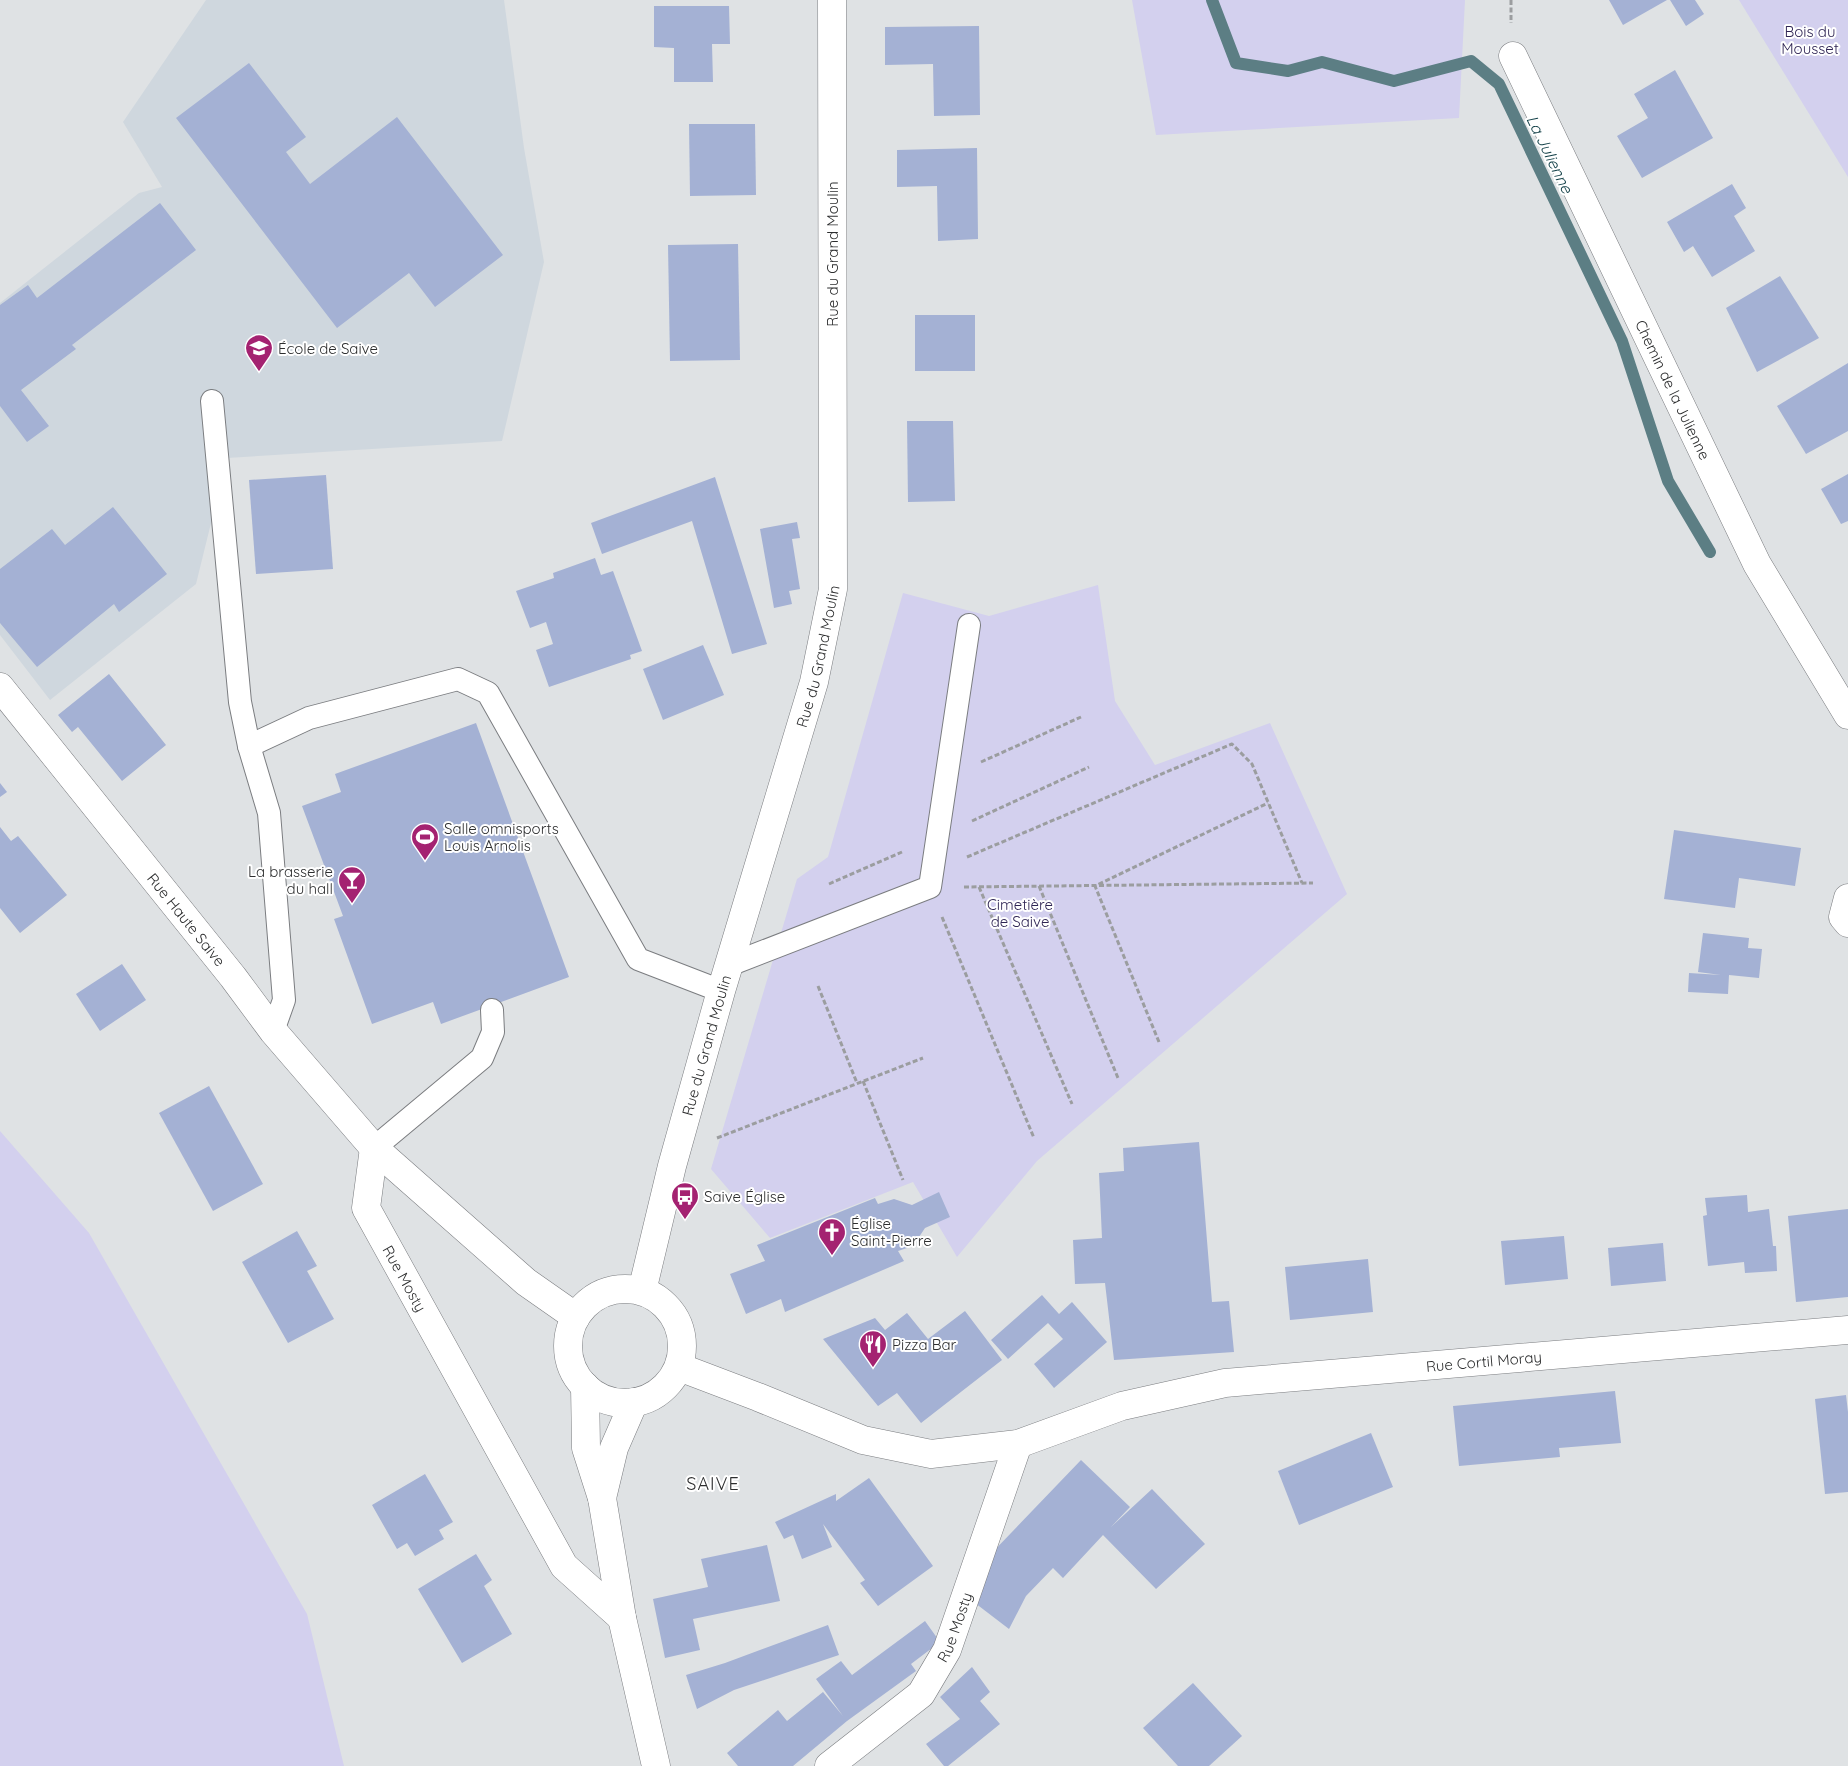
<svg xmlns="http://www.w3.org/2000/svg" width="1848" height="1766" viewBox="0 0 1848 1766" font-family="Quicksand,sans-serif">
<rect width="100%" height="100%" fill="#dfe2e4"/>
<polygon fill="#cfd7de" points="206,0 504,0 524,148 544,262 502,441 227,458 196,584 50,700 0,635 0,303 139,193 162,187 123,122"/>
<g fill="#d3d0ee">
<polygon points="1132,0 1465,0 1459,118 1156,135"/>
<polygon points="1739,0 1848,0 1848,177"/>
<polygon points="1098,585 1115,701 1155,765 1270,723 1347,894 1037,1161 957,1257 913,1182 770,1238 711,1169 797,879 828,857 903,593 989,616"/>
<polygon points="0,1131 89,1233 307,1614 344,1766 0,1766"/>
</g>
<g fill="none" stroke-linecap="round" stroke-linejoin="round">
<polyline stroke="#5c7e84" stroke-width="12" points="1212,0 1236,63 1288,71 1322,62 1394,81 1471,61 1499,84 1622,341 1668,481 1710,552"/>
</g>
<g fill="#a4b1d4">
<polygon points="1609,0 1667,0 1623,25"/>
<polygon points="1670,0 1695,0 1704,14 1686,26"/>
<polygon points="654,6 729,6 730,44 712,44 713,82 674,82 674,48 654,47"/>
<polygon points="979,26 980,115 934,116 933,64 885,65 885,27"/>
<polygon points="249,63 306,137 286,152 310,184 397,117 503,255 435,307 409,273 337,328 176,118"/>
<polygon points="1675,70 1713,138 1642,178 1617,136 1648,118 1634,94"/>
<polygon points="689,124 755,124 756,195 690,196"/>
<polygon points="977,148 978,239 938,241 937,186 897,187 897,150"/>
<polygon points="1732,184 1746,208 1734,216 1755,251 1712,277 1693,246 1684,252 1667,222"/>
<polygon points="160,203 196,250 72,345 76,349 21,390 49,426 27,442 0,406 0,305 28,285 37,298"/>
<polygon points="738,244 740,360 670,361 668,245"/>
<polygon points="1780,276 1819,338 1757,372 1726,308"/>
<rect x="915" y="315" width="60" height="56"/>
<polygon points="1848,363 1848,431 1806,454 1777,406"/>
<polygon points="907,421 953,421 955,501 908,502"/>
<polygon points="1848,474 1848,521 1841,524 1821,489"/>
<polygon points="326,475 333,569 256,574 249,480"/>
<polygon points="715,477 767,644 732,654 692,521 602,554 591,523"/>
<polygon points="113,507 167,574 119,612 114,604 37,667 0,623 0,569 52,529 65,545"/>
<polygon points="797,522 800,538 792,539 800,589 789,591 792,604 774,608 760,529"/>
<polygon points="595,558 601,575 613,571 642,651 630,655 631,659 549,687 536,650 553,644 546,622 530,628 516,591 554,578 553,573"/>
<polygon points="703,645 724,695 663,720 643,669"/>
<polygon points="109,674 166,745 122,781 78,727 72,732 58,715"/>
<polygon points="476,723 569,977 441,1024 433,1002 372,1024 334,919 343,916 302,806 341,792 335,774"/>
<polygon points="0,783 7,792 0,797"/>
<polygon points="0,827 11,841 18,836 67,895 20,933 0,908"/>
<polygon points="1674,830 1801,848 1795,886 1739,878 1735,908 1664,899"/>
<polygon points="1703,933 1749,938 1748,948 1762,949 1759,978 1729,975 1728,994 1688,992 1689,973 1721,975 1698,972"/>
<polygon points="122,964 146,1000 100,1031 76,994"/>
<polygon points="209,1086 263,1184 213,1211 159,1113"/>
<polygon points="1199,1142 1212,1302 1229,1301 1234,1352 1114,1360 1105,1283 1075,1284 1073,1240 1102,1238 1099,1173 1124,1171 1123,1148"/>
<polygon points="939,1192 950,1217 925,1228 913,1246 898,1251 904,1261 785,1312 781,1299 746,1314 730,1274 765,1261 757,1245 875,1198 878,1204 894,1199 912,1205"/>
<polygon points="1747,1195 1748,1212 1769,1209 1773,1246 1776,1246 1777,1271 1745,1273 1744,1262 1708,1266 1703,1216 1707,1215 1705,1198"/>
<polygon points="1848,1209 1848,1297 1796,1302 1788,1216"/>
<polygon points="297,1231 317,1266 307,1271 334,1319 288,1343 242,1262"/>
<polygon points="1564,1236 1568,1279 1505,1285 1501,1241"/>
<polygon points="1663,1243 1666,1281 1611,1286 1608,1248"/>
<polygon points="1368,1259 1373,1312 1290,1320 1285,1267"/>
<polygon points="1042,1295 1059,1314 1072,1302 1107,1342 1054,1388 1034,1364 1063,1339 1048,1323 1008,1359 991,1340"/>
<polygon points="965,1311 1002,1360 921,1423 897,1393 878,1406 823,1339 875,1318 885,1330 907,1313 928,1339"/>
<polygon points="1615,1391 1621,1443 1559,1448 1560,1457 1459,1466 1453,1406"/>
<polygon points="1846,1395 1848,1412 1848,1492 1825,1494 1815,1399"/>
<polygon points="1371,1433 1393,1487 1299,1525 1278,1471"/>
<polygon points="1081,1460 1130,1507 1111,1527 1152,1489 1205,1544 1156,1589 1103,1535 1063,1578 1053,1568 1026,1596 1009,1629 975,1603 986,1559"/>
<polygon points="425,1474 453,1522 439,1530 444,1539 415,1556 407,1543 397,1549 372,1505"/>
<polygon points="869,1478 933,1566 878,1606 860,1583 865,1580 823,1524 832,1547 802,1559 793,1535 784,1539 775,1522 836,1494 836,1501"/>
<polygon points="767,1545 780,1601 693,1619 700,1650 665,1658 653,1599 708,1587 701,1559"/>
<polygon points="476,1554 492,1580 484,1586 512,1634 462,1663 418,1589"/>
<polygon points="925,1621 940,1642 911,1664 916,1671 847,1721 793,1766 738,1766 727,1753 778,1710 787,1721 823,1692 843,1716 816,1679 841,1661 852,1675"/>
<polygon points="828,1625 839,1655 734,1690 697,1709 686,1675 725,1663"/>
<polygon points="972,1667 990,1692 980,1701 1000,1724 948,1766 944,1766 926,1744 960,1719 940,1697"/>
<polygon points="1193,1683 1242,1736 1209,1766 1178,1766 1143,1728"/>
</g>
<g fill="none" stroke-linecap="round" stroke-linejoin="round">
<g stroke="#7b7d80" stroke-width="24">
<g id="service">
<polyline points="212,401 240,702 249,746 269,813 284,1000 273,1031"/>
<polyline points="249,746 309,718 458,679 488,693 638,959 721,991"/>
<polyline points="729,965 930,887 969,625"/>
<polyline points="374,1148 482,1058 493,1032 492,1010"/>
</g>
</g>
<g stroke="#7b7d80" stroke-width="29">
<g id="minor">
<path id="s1" d="M1513 56 1757 564 1848 715"/>
<polyline points="1848,898 1843,917 1848,923"/>
<path id="s2" d="M374 1148 366 1208 564 1566 622 1618"/>
<path id="s3" d="M829 1766 921 1694 947 1650 1018 1444"/>
</g>
</g>
<g stroke="#7b7d80" stroke-width="29">
<g id="tertiary">
<path id="s4" d="M0 687 233 977 273 1031 374 1148 526 1282 576 1317"/>
<circle cx="625" cy="1346" r="57"/>
<path id="s5" d="M642 1291 672 1166 721 991 814 682 833 589 832 0"/>
<path id="s6" d="M679 1367 758 1397 863 1440 931 1454 1018 1444 1122 1406 1225 1383 1848 1330"/>
<polyline points="585,1386 586,1448 602,1498 622,1618 656,1766"/>
<polyline points="602,1498 614,1448 634,1402"/>
</g>
</g>
<g stroke="#9b9d9f" stroke-width="3" stroke-dasharray="5 2.5" stroke-linecap="butt">
<polyline points="1511,0 1511,23"/>
<polyline points="981,762 1081,717"/>
<polyline points="972,821 1089,767"/>
<polyline points="967,857 1232,744 1252,764 1302,883"/>
<polyline points="829,884 902,852"/>
<polyline points="1039,886 1118,1078"/>
<polyline points="964,887 1313,883"/>
<polyline points="979,887 1072,1104"/>
<polyline points="942,917 1034,1138"/>
<polyline points="818,986 857,1083"/>
<polyline points="1159,1042 1095,886 1268,803"/>
<polyline points="863,1081 903,1180"/>
<polyline points="717,1138 923,1058"/>
</g>
<use href="#service" stroke="#fff" stroke-width="22"/>
<use href="#minor" stroke="#fff" stroke-width="28"/>
<use href="#tertiary" stroke="#fff" stroke-width="28"/>
</g>
<defs>
<g id="school-pin" transform="scale(1.4375)"><path d="M0 17L-7.5 6A9.5 9.5 0 1 1 7.5 6Z" fill="#a42271" stroke="#fff"/><path d="M0-5L7-2L0 1L-7-2ZM-4 1L0 2.5L4 1V4Q0 6-4 4Z" fill="#fff"/></g>
<g id="stadium-pin" transform="scale(1.4375)"><path d="M0 17L-7.5 6A9.5 9.5 0 1 1 7.5 6Z" fill="#a42271" stroke="#fff"/><path d="M0-5a6.5 5 0 1 0 0 10a6.5 5 0 1 0 0-10ZM-3.5-1.8h7v3.6h-7Z" fill="#fff"/></g>
<g id="bar-pin" transform="scale(1.4375)"><path d="M0 17L-7.5 6A9.5 9.5 0 1 1 7.5 6Z" fill="#a42271" stroke="#fff"/><path d="M-6-5H6L.8 .8V4.5H3.5V6h-7V4.5H-.8V.8Z" fill="#fff"/></g>
<g id="bus-pin" transform="scale(1.4375)"><path d="M0 17L-7.5 6A9.5 9.5 0 1 1 7.5 6Z" fill="#a42271" stroke="#fff"/><path d="M-5-6H5V4H4V6H2V4H-2V6H-4V4H-5ZM-3.5-4V0h7V-4ZM-3.5 1.2v1.5H-2V1.2ZM2 1.2v1.5H3.5V1.2Z" fill="#fff"/></g>
<g id="church-pin" transform="scale(1.4375)"><path d="M0 17L-7.5 6A9.5 9.5 0 1 1 7.5 6Z" fill="#a42271" stroke="#fff"/><path d="M-1.2-6h2.4v3.5h3.3v2.4h-3.3V6h-2.4V-.1h-3.3v-2.4h3.3Z" fill="#fff"/></g>
<g id="restaurant-pin" transform="scale(1.4375)"><path d="M0 17L-7.5 6A9.5 9.5 0 1 1 7.5 6Z" fill="#a42271" stroke="#fff"/><path d="M-5-6h1v4h1v-4h1v4h1v-4h1v5L-1.5 .5V6h-2V.5L-5-1ZM5-6V6H3V1.5H1.5Q1.5-4 5-6Z" fill="#fff"/></g>
</defs>
<g fill-rule="evenodd">
<use href="#school-pin" x="259" y="348"/>
<use href="#stadium-pin" x="425" y="837"/>
<use href="#bar-pin" x="352" y="880"/>
<use href="#bus-pin" x="685" y="1196"/>
<use href="#church-pin" x="832" y="1232"/>
<use href="#restaurant-pin" x="873" y="1344"/>
</g>
<g text-anchor="middle" dominant-baseline="central" stroke-width="4" stroke-linejoin="round" paint-order="stroke">
<g font-size="15" fill="#2f2554" stroke="#fff">
<text x="1810" y="31">Bois du<tspan x="1810" dy="17">Mousset</tspan></text>
<text x="1020" y="904">Cimetière<tspan x="1020" dy="17">de Saive</tspan></text>
</g>
<g font-size="15" fill="#2d2e2f" stroke="#fff">
<text transform="translate(832 254) rotate(-90)">Rue du Grand Moulin</text>
<text stroke="none"><textPath href="#s1" startOffset="370">Chemin de la Julienne</textPath></text>
<text stroke="none"><textPath href="#s5" startOffset="659">Rue du Grand Moulin</textPath></text>
<text stroke="none"><textPath href="#s4" startOffset="298">Rue Haute Saive</textPath></text>
<text stroke="none"><textPath href="#s5" startOffset="254">Rue du Grand Moulin</textPath></text>
<text stroke="none"><textPath href="#s2" startOffset="141">Rue Mosty</textPath></text>
<text stroke="none"><textPath href="#s6" startOffset="831">Rue Cortil Moray</textPath></text>
<text stroke="none"><textPath href="#s3" startOffset="192">Rue Mosty</textPath></text>
</g>
<g font-size="15" fill="#2d2e2f" stroke="#fff" text-anchor="start">
<text x="278" y="348">École de Saive</text>
<text x="444" y="828">Salle omnisports<tspan x="444" dy="17">Louis Arnolis</tspan></text>
<text x="333" y="871" text-anchor="end">La brasserie<tspan x="333" dy="17">du hall</tspan></text>
<text x="704" y="1196">Saive Église</text>
<text x="851" y="1223">Église<tspan x="851" dy="17">Saint-Pierre</tspan></text>
<text x="892" y="1344">Pizza Bar</text>
</g>
<g font-size="16" font-style="italic" fill="#0f3d45" stroke="#fff">
<text transform="translate(1550 154) rotate(64)">La Julienne</text>
</g>
<g font-size="18" letter-spacing="1" fill="#2d2e2f" stroke="#fff">
<text x="713" y="1483">SAIVE</text>
</g>
</g>
</svg>
